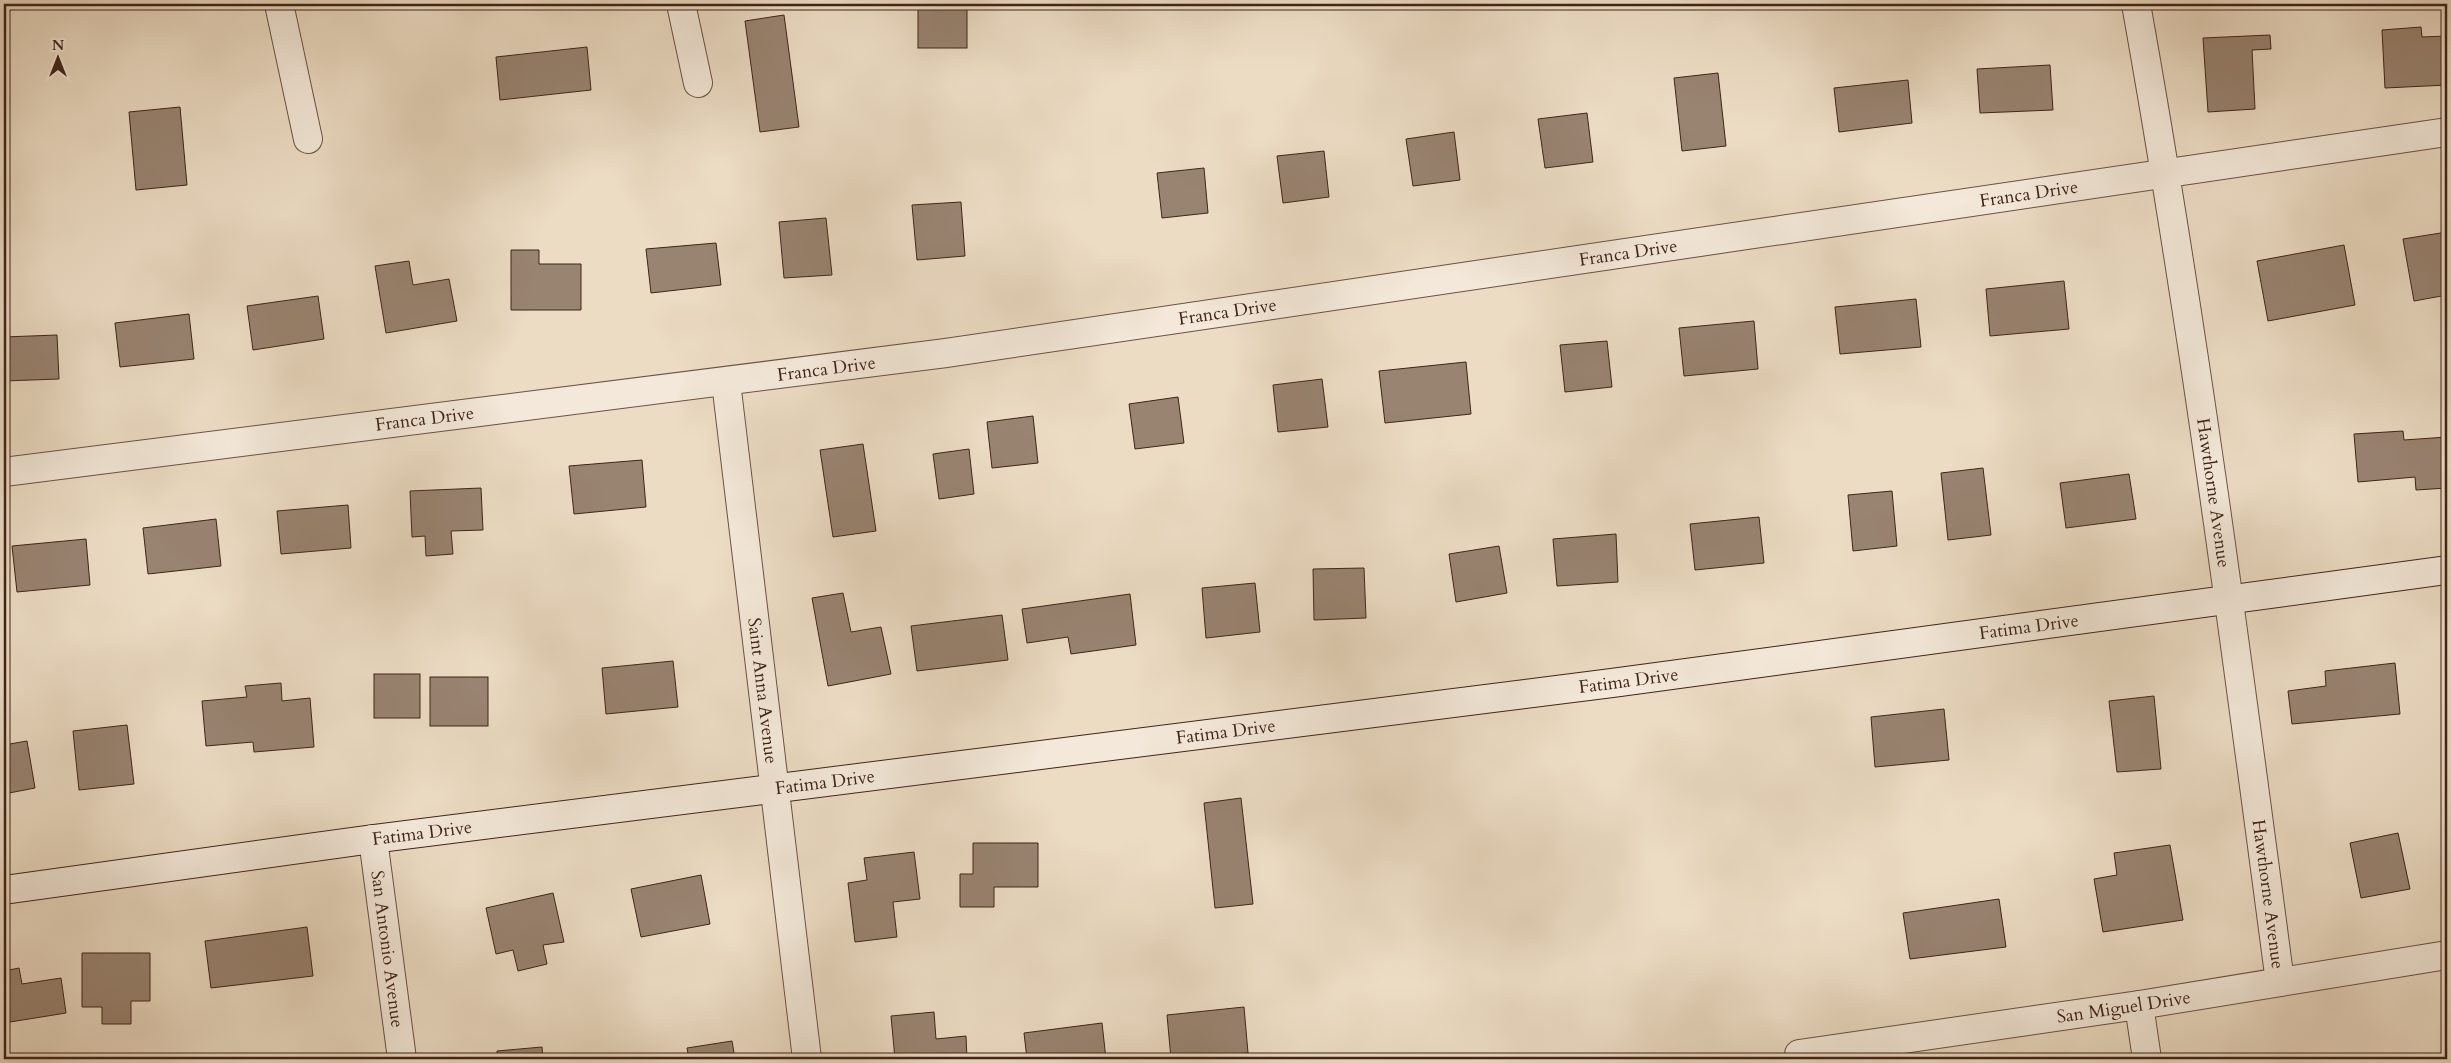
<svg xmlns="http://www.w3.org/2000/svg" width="2451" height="1063" viewBox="0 0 2451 1063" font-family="Cardo,serif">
<rect width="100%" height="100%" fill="#ecdcc4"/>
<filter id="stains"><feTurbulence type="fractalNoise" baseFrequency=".004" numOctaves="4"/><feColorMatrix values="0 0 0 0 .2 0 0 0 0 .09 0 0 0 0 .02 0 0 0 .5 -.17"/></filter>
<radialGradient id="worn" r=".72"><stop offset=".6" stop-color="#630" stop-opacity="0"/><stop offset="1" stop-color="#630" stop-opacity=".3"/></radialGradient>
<g fill="#998472" stroke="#402419">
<rect x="918" y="4" width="49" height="44"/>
<polygon points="784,15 799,127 760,132 745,21"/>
<polygon points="2421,27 2422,37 2447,36 2447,85 2385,88 2382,30"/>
<polygon points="2270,35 2271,49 2252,50 2255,109 2208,112 2203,38"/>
<polygon points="587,47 591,90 500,100 496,57"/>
<polygon points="2050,65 2053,110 1980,113 1977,69"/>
<polygon points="1718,73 1726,146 1682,151 1674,78"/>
<polygon points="1908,80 1912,123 1839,132 1834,88"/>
<polygon points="180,107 187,185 136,190 129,112"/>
<polygon points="1587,113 1593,162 1545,168 1538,119"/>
<polygon points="1454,132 1460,180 1413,186 1406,139"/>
<polygon points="1324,151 1329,197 1283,203 1277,156"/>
<polygon points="1204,168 1208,213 1162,218 1157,173"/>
<polygon points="961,202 965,256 917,260 912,205"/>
<polygon points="826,218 832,275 784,278 779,222"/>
<polygon points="2447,232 2447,295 2414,301 2403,239"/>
<polygon points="716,243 721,285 651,293 646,249"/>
<polygon points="2344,245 2355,305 2268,321 2257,261"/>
<polygon points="511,250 539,250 539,264 581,264 581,310 511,310"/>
<polygon points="409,261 413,285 449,279 457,321 386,333 375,266"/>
<polygon points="2064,281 2069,329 1990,336 1986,289"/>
<polygon points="318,296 324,339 253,350 247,306"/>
<polygon points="1916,299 1921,347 1840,354 1835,307"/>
<polygon points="189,314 194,359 120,367 115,323"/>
<polygon points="1754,321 1758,369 1684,376 1679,328"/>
<polygon points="57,335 59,379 4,381 4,337"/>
<polygon points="1607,341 1612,387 1565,392 1560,345"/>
<polygon points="1466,362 1471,414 1385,423 1379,371"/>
<polygon points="1322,379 1328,427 1278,432 1273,385"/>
<polygon points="1178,397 1184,443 1135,449 1129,404"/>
<polygon points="1033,416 1038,463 992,468 987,422"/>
<polygon points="2403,431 2404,440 2447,437 2447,488 2416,490 2415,477 2358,482 2354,434"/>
<polygon points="863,444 876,531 833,537 820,450"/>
<polygon points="969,449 974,494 939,499 933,454"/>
<polygon points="642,460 646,507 574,514 569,466"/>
<polygon points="1983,468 1991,535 1948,540 1941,473"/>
<polygon points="2129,474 2136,519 2066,528 2060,483"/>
<polygon points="481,488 483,530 451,531 453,554 426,556 425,536 412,537 410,491"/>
<polygon points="1892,491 1897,546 1853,551 1848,495"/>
<polygon points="348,505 351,548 281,554 277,511"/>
<polygon points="1759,517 1764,563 1695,570 1690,524"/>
<polygon points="216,519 221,566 148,574 143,528"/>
<polygon points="1616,534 1618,582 1557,586 1553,539"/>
<polygon points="86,539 90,585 17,592 12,546"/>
<polygon points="1499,546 1507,593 1456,602 1449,554"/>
<polygon points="1364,568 1366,618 1314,620 1313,569"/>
<polygon points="1255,583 1260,632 1206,638 1202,588"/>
<polygon points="843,593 851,632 881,627 891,674 828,686 812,598"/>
<polygon points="1130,594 1136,645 1071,654 1068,637 1027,643 1022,609"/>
<polygon points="1002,615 1008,660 917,671 911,626"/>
<polygon points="2444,651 2447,651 2447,683"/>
<polygon points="673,661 678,707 606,714 602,668"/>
<polygon points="2395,663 2400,714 2292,724 2288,691 2326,686 2325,671"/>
<rect x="374" y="674" width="46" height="44"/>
<rect x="430" y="677" width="58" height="49"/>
<polygon points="281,683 282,701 310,698 314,747 254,752 253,742 206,746 202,701 247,697 245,686"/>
<polygon points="2154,696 2161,769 2117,772 2109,701"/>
<polygon points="1944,709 1949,760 1875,767 1871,717"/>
<polygon points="127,725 134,784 79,790 73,731"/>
<polygon points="27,741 35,788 4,794 4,745"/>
<polygon points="1241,798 1253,904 1215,908 1204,803"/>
<polygon points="2398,833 2410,889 2361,898 2350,843"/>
<polygon points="973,843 1038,843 1038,887 994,887 994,907 960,907 960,874 973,874"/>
<polygon points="2170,845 2183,920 2103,932 2094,879 2117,875 2114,853"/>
<polygon points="914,852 920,899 893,902 897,937 855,942 848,883 867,880 864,858"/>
<polygon points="701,875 710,924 641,937 631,889"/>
<polygon points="553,893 564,942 543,945 547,964 518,971 513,950 496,954 486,908"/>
<polygon points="1999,899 2006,947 1910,959 1903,913"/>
<polygon points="307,927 313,976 211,988 205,941"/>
<polygon points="82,953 150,953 150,1001 131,1001 131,1024 102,1024 102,1007 82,1007"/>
<polygon points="19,968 22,984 61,978 66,1013 4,1023 4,971"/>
<polygon points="1244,1007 1248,1053 1171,1059 1167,1015"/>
<polygon points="934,1012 936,1039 966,1036 967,1059 895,1059 891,1016"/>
<polygon points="1102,1023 1106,1059 1027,1059 1024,1033"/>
<polygon points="732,1041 735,1059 689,1059 687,1048"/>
<polygon points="542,1047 543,1059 497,1059 497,1051"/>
</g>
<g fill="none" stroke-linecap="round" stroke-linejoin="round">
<g stroke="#6b5244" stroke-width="30">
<g id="street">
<polyline points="279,4 308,139"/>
<polyline points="681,4 698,83"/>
<path id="s1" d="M2136 4C2194 328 2237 656 2280 982"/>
<path id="s2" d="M726 382 807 1059"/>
<path id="s3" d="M4 472C318 430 632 395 946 353L2447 132"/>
<path id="s4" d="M373 839 402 1059"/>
<polyline points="2139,1005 2147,1059"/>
<path id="s5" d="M1799 1054 2139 1005 2447 955"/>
</g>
</g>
<g stroke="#402419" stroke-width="30">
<g id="secondary">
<path id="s6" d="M4 890 373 839 1612 683 2447 570"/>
</g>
</g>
<use href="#street" stroke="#f3e8d9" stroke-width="28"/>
<use href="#secondary" stroke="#f3e8d9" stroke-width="28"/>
</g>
<g text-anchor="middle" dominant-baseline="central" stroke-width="4" stroke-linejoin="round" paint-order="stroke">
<g font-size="18" fill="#402419" stroke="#f3e8d9">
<text stroke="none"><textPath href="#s3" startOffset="2044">Franca Drive</textPath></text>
<text stroke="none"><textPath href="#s3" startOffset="1639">Franca Drive</textPath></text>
<text stroke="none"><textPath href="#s3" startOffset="1234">Franca Drive</textPath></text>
<text stroke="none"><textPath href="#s3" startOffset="829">Franca Drive</textPath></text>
<text stroke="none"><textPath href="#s3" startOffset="424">Franca Drive</textPath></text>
<text stroke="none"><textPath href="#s1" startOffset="495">Hawthorne Avenue</textPath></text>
<text stroke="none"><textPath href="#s6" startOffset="2042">Fatima Drive</textPath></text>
<text stroke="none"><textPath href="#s6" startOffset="1638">Fatima Drive</textPath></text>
<text stroke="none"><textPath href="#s2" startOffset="311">Saint Anna Avenue</textPath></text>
<text stroke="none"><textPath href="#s6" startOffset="1232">Fatima Drive</textPath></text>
<text stroke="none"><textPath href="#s6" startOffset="828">Fatima Drive</textPath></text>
<text stroke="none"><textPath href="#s6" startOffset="422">Fatima Drive</textPath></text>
<text stroke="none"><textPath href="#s1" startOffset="900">Hawthorne Avenue</textPath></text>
<text stroke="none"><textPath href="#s4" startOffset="111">San Antonio Avenue</textPath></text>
<text stroke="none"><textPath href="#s5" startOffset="328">San Miguel Drive</textPath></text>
</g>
</g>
<rect width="2451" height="1063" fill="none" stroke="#ecdcc4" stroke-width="20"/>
<rect x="5" y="5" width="2441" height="1053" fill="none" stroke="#402419" stroke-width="2.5"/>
<rect x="10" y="10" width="2431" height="1043" fill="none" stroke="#402419"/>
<g transform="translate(58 58)" stroke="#f3e8d9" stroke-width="4" paint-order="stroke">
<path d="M0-4L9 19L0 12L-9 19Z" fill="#402419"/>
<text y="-8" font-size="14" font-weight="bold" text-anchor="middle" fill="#402419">N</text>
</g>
<rect width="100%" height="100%" filter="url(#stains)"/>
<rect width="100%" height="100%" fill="url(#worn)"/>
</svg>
